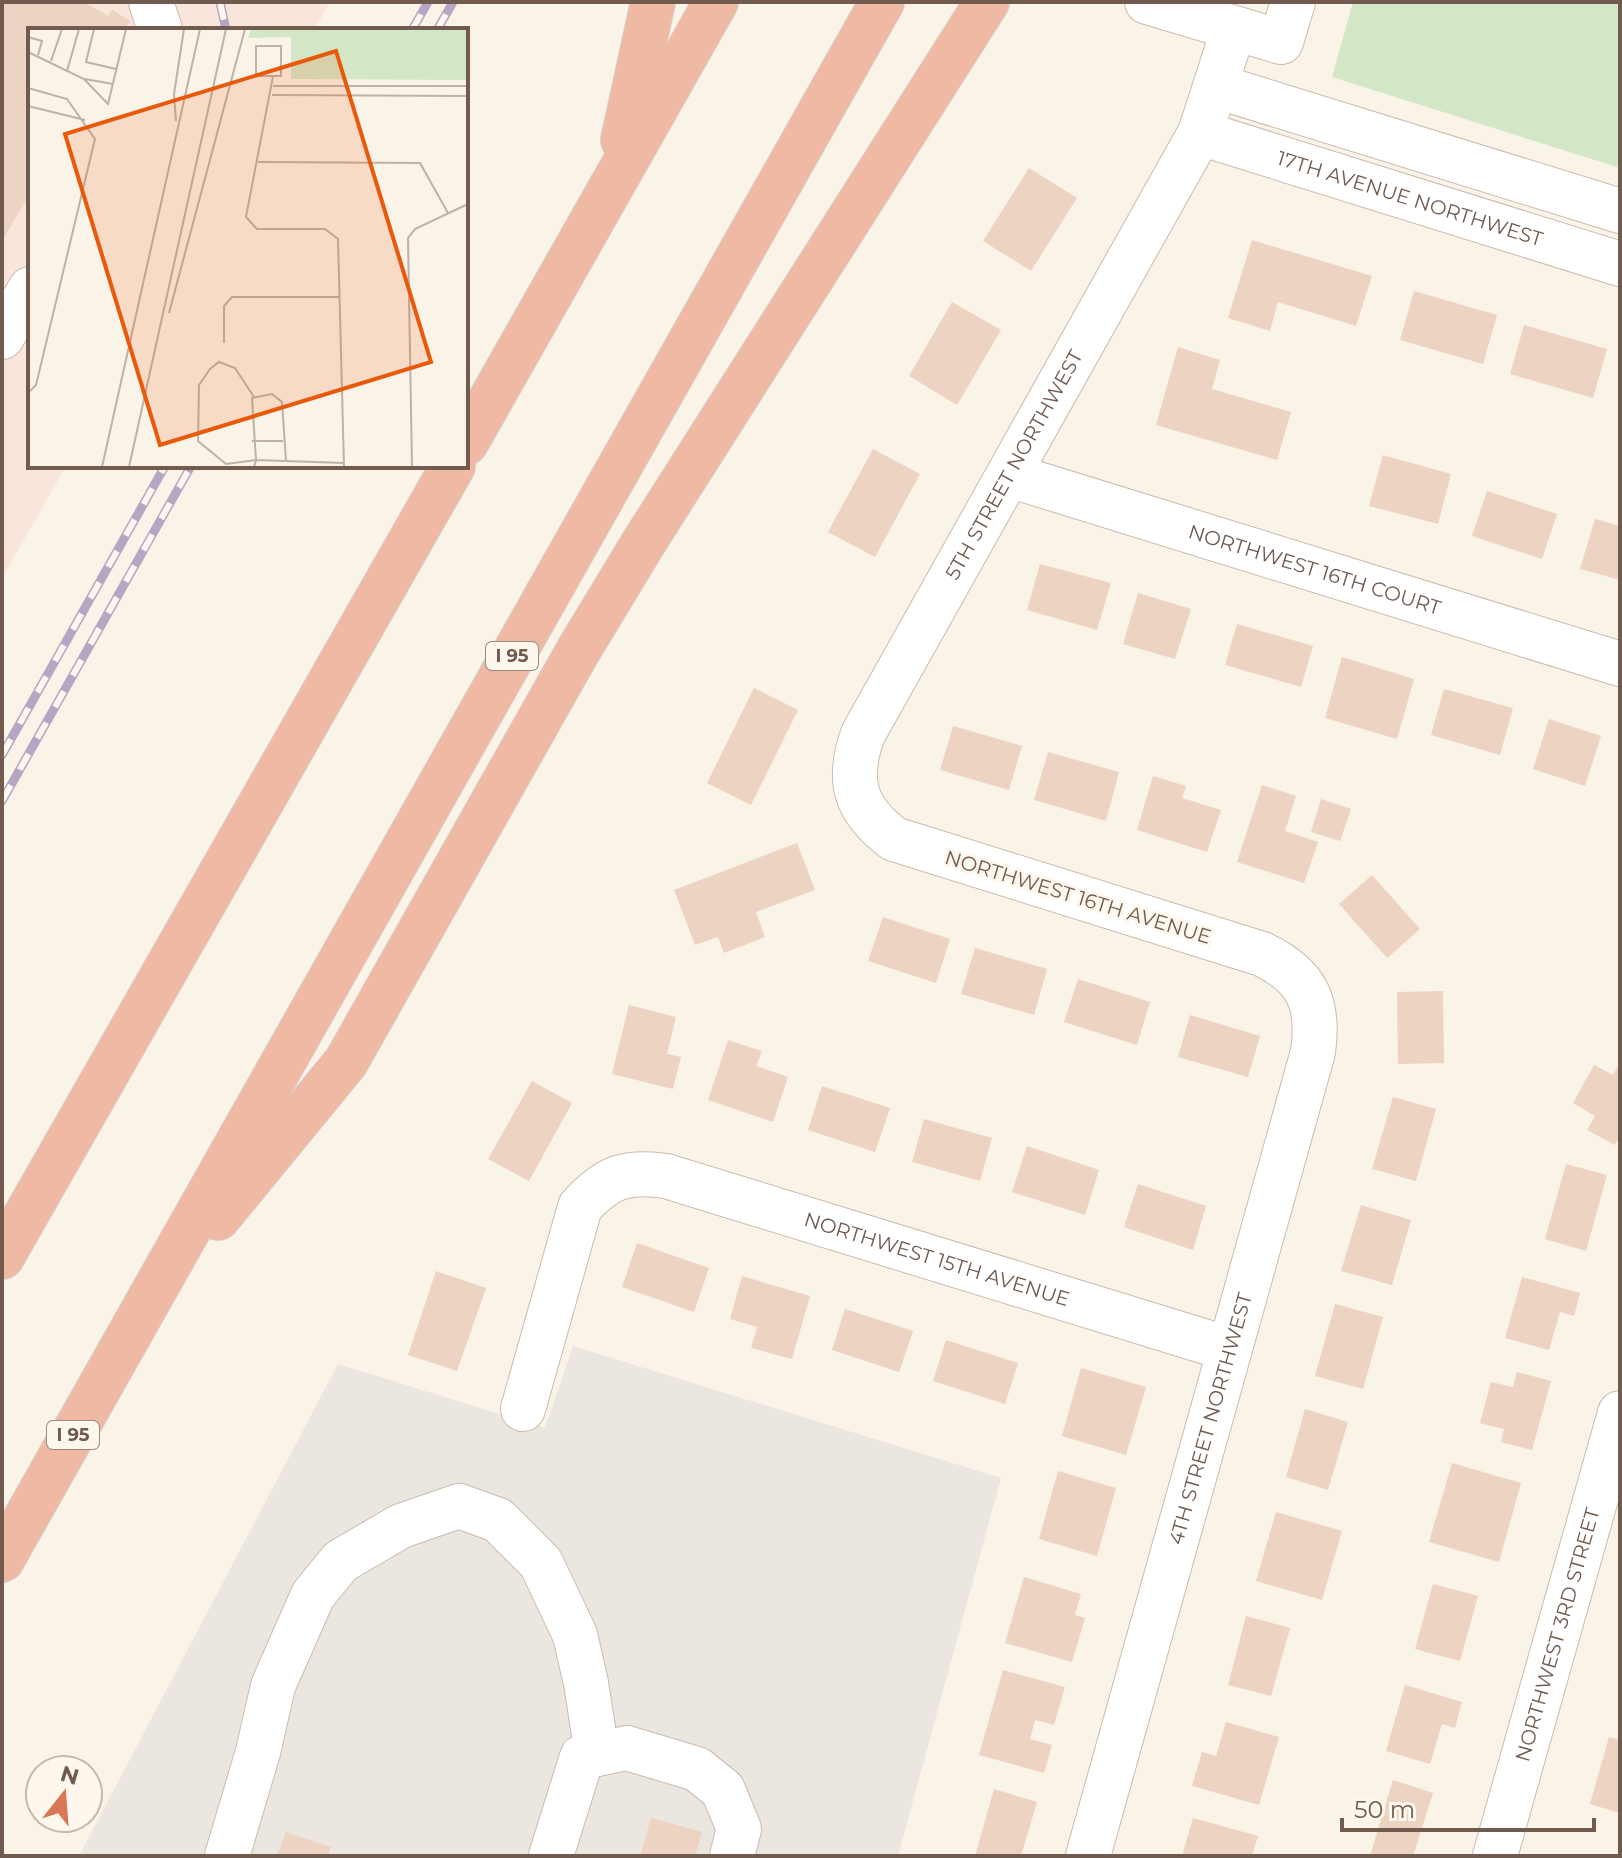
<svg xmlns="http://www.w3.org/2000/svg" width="1622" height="1858" viewBox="0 0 1622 1858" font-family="Montserrat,sans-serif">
<rect width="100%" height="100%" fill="#faf3e7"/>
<polygon fill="#f9e5dc" points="2,2 330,2 314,30 30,30 30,466 66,466 2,578"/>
<polygon fill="#ebe6e0" points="573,1346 1001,1478 898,1856 79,1856 338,1364 545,1428"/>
<polygon fill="#d3e7c6" points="1353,2 1620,2 1620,168 1332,77"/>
<g fill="#edd3c1">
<polygon points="2,2 84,2 108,16 112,10 130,21 125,30 30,30 30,193 2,241"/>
<polygon points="1029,168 1077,198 1031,271 983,241"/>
<polygon points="1252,240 1372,276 1356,326 1278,302 1270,331 1228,318"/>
<polygon points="1414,291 1497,315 1483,364 1400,340"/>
<polygon points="952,302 1001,330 957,405 909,376"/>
<polygon points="1524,325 1607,349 1593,398 1510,374"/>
<polygon points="1178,347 1220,360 1212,389 1291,412 1277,460 1156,425"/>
<polygon points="873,449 920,474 875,557 828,532"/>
<polygon points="1383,455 1451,474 1438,524 1369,506"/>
<polygon points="1487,491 1557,514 1542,559 1472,536"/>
<polygon points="1595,519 1620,526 1620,580 1580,569"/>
<polygon points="1040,564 1111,583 1097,630 1027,610"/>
<polygon points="1138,593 1191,609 1175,659 1123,644"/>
<polygon points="1237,624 1313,646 1301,687 1225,665"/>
<polygon points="1342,657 1414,679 1397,739 1325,718"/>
<polygon points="754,688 798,710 751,805 707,783"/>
<polygon points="1444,689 1513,708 1500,755 1431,735"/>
<polygon points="1549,719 1601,736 1585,786 1533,769"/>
<polygon points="953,726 1022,746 1009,790 940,770"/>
<polygon points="1048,752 1119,772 1106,821 1034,800"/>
<polygon points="1153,776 1186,786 1182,798 1221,810 1207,852 1137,830"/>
<polygon points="1262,785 1296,796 1285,831 1318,842 1304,883 1237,862"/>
<polygon points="1321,799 1351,809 1340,841 1311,832"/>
<polygon points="797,843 815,890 756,912 765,937 724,953 718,937 695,945 674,890"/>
<polygon points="1372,875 1420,929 1387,958 1339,904"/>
<polygon points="883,917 950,939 936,983 868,961"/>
<polygon points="975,948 1047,969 1034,1015 961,994"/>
<polygon points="1078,979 1150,1002 1137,1045 1064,1022"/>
<polygon points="1443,991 1444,1063 1398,1064 1397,992"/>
<polygon points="629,1005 676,1017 667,1054 681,1057 673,1089 612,1074"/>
<polygon points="1190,1015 1260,1036 1248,1077 1178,1057"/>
<polygon points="728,1040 762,1051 756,1066 788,1077 773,1122 708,1100"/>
<polygon points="1620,1063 1620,1136 1615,1145 1587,1130 1595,1116 1573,1103 1594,1065 1613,1075"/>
<polygon points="532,1081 572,1103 529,1181 488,1159"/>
<polygon points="822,1086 890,1108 875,1152 808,1130"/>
<polygon points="1393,1097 1436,1109 1416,1181 1372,1169"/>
<polygon points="924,1119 992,1138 980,1181 912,1162"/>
<polygon points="1027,1146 1099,1170 1085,1215 1012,1192"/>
<polygon points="1566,1164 1607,1175 1586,1251 1545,1239"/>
<polygon points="1138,1184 1206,1206 1193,1250 1124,1227"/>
<polygon points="1361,1205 1411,1220 1392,1285 1341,1271"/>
<polygon points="637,1243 709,1268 694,1312 622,1287"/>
<polygon points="436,1271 486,1288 457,1371 408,1355"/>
<polygon points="742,1276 810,1296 792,1359 751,1348 757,1327 730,1319"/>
<polygon points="1522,1277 1580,1293 1574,1316 1560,1312 1549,1350 1505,1338"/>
<polygon points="1335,1304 1383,1317 1363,1389 1315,1376"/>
<polygon points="845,1309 913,1331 899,1372 832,1350"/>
<polygon points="946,1340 1018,1363 1005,1404 933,1381"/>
<polygon points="1081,1368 1146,1387 1126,1455 1062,1436"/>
<polygon points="1517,1372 1551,1381 1532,1450 1501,1442 1504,1429 1480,1423 1491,1382 1513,1387"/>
<polygon points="1305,1409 1348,1422 1328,1490 1286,1477"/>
<polygon points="1452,1463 1521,1483 1499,1562 1429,1542"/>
<polygon points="1058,1471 1116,1488 1097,1556 1039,1539"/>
<polygon points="1276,1512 1342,1531 1322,1600 1256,1581"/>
<polygon points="1024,1577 1081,1594 1075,1615 1085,1618 1072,1662 1005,1643"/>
<polygon points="1433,1584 1478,1596 1460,1661 1415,1649"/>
<polygon points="1246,1616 1290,1628 1271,1696 1228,1685"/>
<polygon points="1003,1670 1065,1687 1054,1725 1035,1720 1030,1739 1052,1745 1044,1773 979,1755"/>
<polygon points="1405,1685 1462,1702 1455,1728 1442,1724 1430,1764 1386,1751"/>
<polygon points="1226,1722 1279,1737 1259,1805 1192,1786 1202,1752 1216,1756"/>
<polygon points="1609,1737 1620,1740 1620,1813 1590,1804"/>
<polygon points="1393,1780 1433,1793 1413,1856 1370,1856"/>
<polygon points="994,1789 1037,1802 1021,1856 975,1856"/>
<polygon points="651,1818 702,1832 695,1856 640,1856"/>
<polygon points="1193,1818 1258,1836 1252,1856 1182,1856"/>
<polygon points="286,1832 331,1847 328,1856 277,1856"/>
</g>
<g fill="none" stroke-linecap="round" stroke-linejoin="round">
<g stroke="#cbbbae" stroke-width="46">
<g id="minor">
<polyline points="151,2 160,30"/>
<polyline points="1147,2 1281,42 1293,2"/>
<polyline points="1216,86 1620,211"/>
<path id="s1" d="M1200 133 1620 264"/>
<polyline points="2,337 30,289"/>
<path id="s2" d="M1009 475 1620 664"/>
<path id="s3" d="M523 1409 580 1207C607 1177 626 1170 666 1176L1229 1349"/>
<polyline points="227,1856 258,1752 273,1686 313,1595 341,1561 401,1526 459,1506 498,1520 541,1563 575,1635 586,1683 597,1754"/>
<polyline points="551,1856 582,1757 627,1748 697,1769 723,1790 739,1829 732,1856"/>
<path id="s4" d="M1088 1856 1313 1052C1320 1002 1307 976 1262 954L894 839C855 810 846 781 863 734L1200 133 1234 28"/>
<path id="s5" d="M1495 1856 1620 1413"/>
</g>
</g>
<g stroke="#d7d1cd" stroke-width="46">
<g id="highway">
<polyline points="623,140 653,2"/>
<polyline points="466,443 716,2"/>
<polyline points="218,1218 346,1062 578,651 644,542 987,2"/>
<polyline points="2,1257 453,466"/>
<polyline points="2,1560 882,2"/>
</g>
</g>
<use href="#minor" stroke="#fff" stroke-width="44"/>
<use href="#highway" stroke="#efb9a3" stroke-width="44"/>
<g stroke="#b6a6c3" stroke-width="9">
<g id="rail">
<polyline points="220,2 226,30"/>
<polyline points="412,30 428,2"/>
<polyline points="437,30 453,2"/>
<polyline points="2,755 165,466"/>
<polyline points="2,801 191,466"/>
</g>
</g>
<use href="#rail" stroke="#fdf7ed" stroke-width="6" stroke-dasharray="18" stroke-linecap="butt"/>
</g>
<g text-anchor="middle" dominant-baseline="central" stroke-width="6" stroke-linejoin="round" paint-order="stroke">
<g fill="#fdf7ed" stroke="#9b8a7e" stroke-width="2">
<rect x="486" y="642" width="52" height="28" rx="6"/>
<rect x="47" y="1421" width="52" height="28" rx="6"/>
</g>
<g font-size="18" font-weight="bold" fill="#715b4e">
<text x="512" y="656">I 95</text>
<text x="73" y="1435">I 95</text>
</g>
<g font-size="20" fill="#715b4e" stroke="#fdf7ed">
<text stroke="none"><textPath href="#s1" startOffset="220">17TH AVENUE NORTHWEST</textPath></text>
<text stroke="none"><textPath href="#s4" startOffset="1770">5TH STREET NORTHWEST</textPath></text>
<text stroke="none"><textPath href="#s2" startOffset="320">NORTHWEST 16TH COURT</textPath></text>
<text transform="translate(1078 897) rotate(17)">NORTHWEST 16TH AVENUE</text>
<text stroke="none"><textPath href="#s3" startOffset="590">NORTHWEST 15TH AVENUE</textPath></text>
<text stroke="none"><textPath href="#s4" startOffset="454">4TH STREET NORTHWEST</textPath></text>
<text stroke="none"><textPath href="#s5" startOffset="230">NORTHWEST 3RD STREET</textPath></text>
</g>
</g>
<g transform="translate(28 28)">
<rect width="440" height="440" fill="#faf3e7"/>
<path d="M223 1H440V52L263 51V9L220 10Z" fill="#d3e7c6"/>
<path fill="none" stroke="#bfb1a5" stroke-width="2" d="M66 1 58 34 88 41M0 9 14 13 10 27M0 24 56 51 80 76 98 1M23 33 34 1M39 43 51 1M245 48H228V18H253V48H245L218 189 229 201H297L310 211 316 439M57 51 85 56M245 58H440M0 60 39 71 67 111 8 357 0 365M244 67 440 68M0 78 57 92M148 93 146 66 156 1M230 134 392 135 420 185M141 285 217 1M196 315V278L204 269H311M226 369 207 340 191 334 182 341 171 357 170 413 198 436 228 432 224 370 244 366 254 374 258 433M224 413H255M74 439 172 1M101 439 198 1M226 439 228 432 316 435M384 439 380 210 387 201 440 176"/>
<path fill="#e8590c" fill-opacity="0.15" stroke="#e8590c" stroke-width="4" d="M308 23 403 334 132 417 37 106Z"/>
<rect width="440" height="440" fill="none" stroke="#715b4e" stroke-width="4"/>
</g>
<rect width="1622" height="1858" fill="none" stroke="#715b4e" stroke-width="8"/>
<g transform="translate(64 1794) rotate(17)"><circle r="38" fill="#fdf7ed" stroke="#c5b9ad" stroke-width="2"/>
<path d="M0-6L14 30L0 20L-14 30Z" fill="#d97757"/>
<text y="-12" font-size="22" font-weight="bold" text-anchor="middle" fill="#715b4e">N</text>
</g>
<path d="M1342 1818v12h252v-12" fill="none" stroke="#715b4e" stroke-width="4"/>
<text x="1354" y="1818" font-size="24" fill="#715b4e" stroke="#fdf7ed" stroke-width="6" paint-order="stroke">50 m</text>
</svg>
